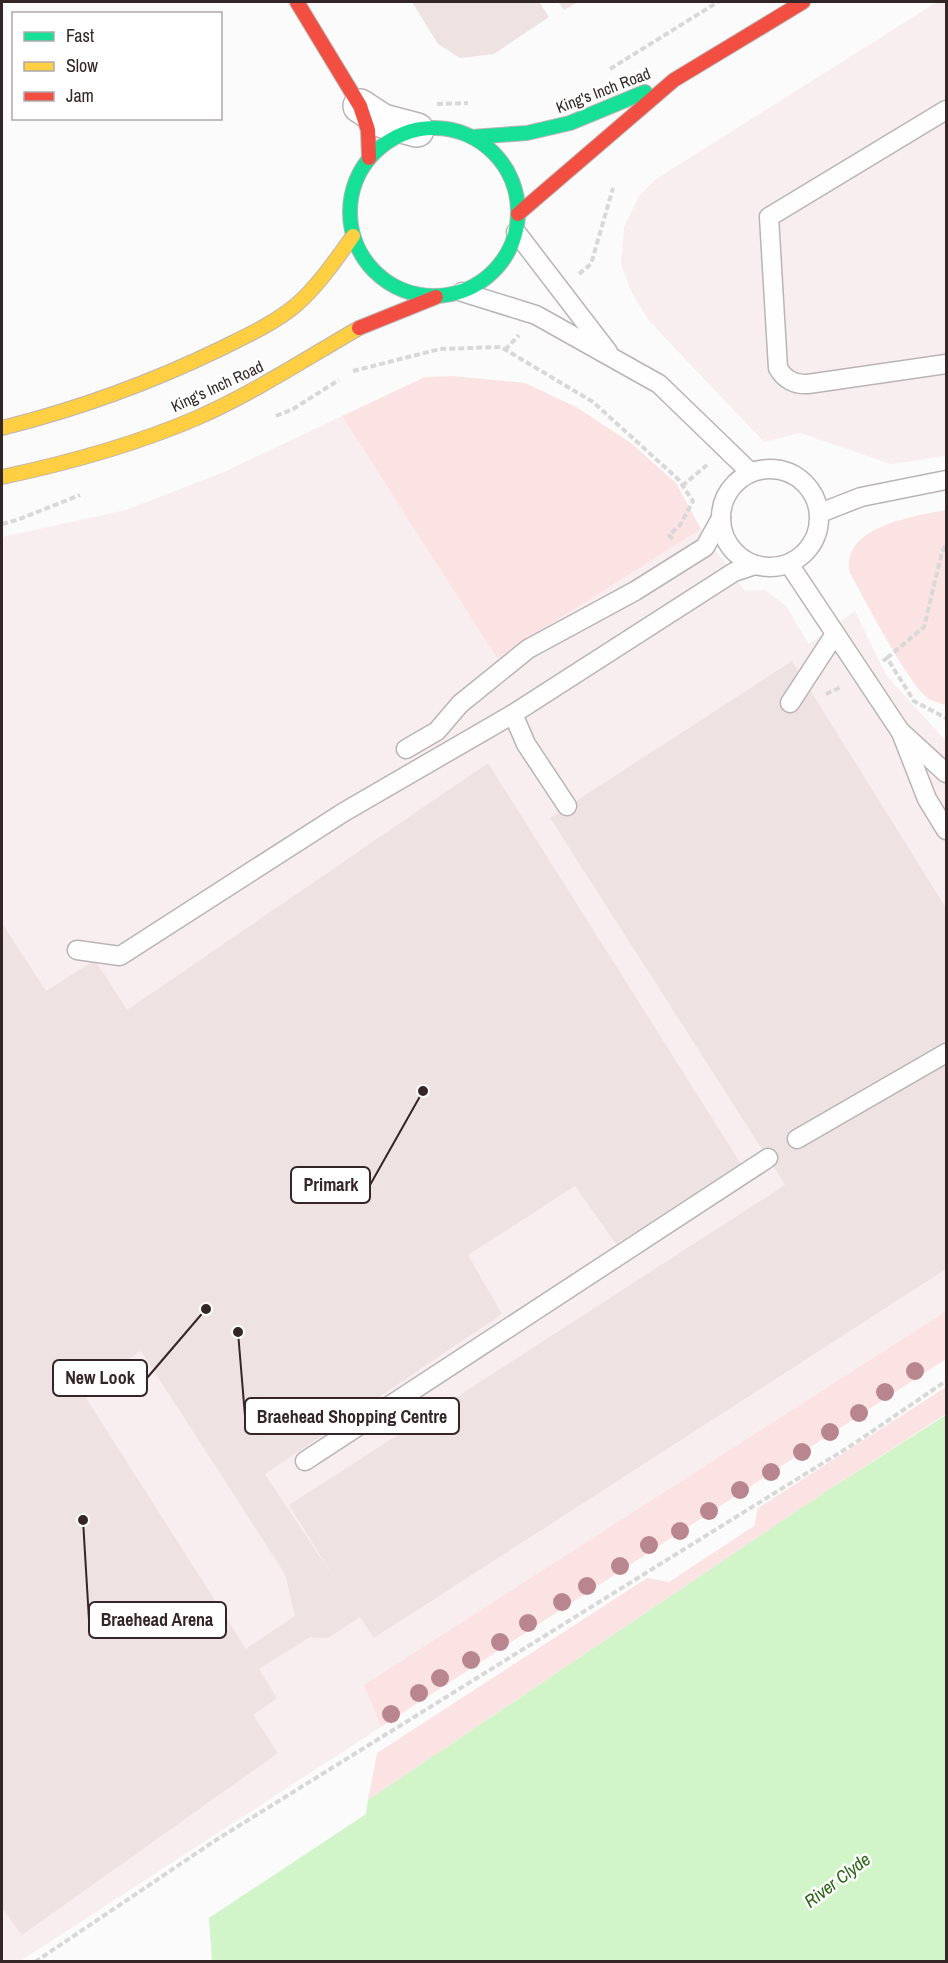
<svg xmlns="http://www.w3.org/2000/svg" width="948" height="1963" viewBox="0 0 948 1963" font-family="'Archivo Narrow',sans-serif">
<rect width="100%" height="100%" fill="#fbfbfb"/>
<g fill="#f9eeef">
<polygon points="937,2 946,2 946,456 891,464 800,433 764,442 651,323 639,305 630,289 621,264 624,227 639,196 656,179"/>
<polygon points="342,416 497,657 701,529 745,591 765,590 786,606 809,644 855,611 886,675 946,741 946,1311 365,1685 381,1727 19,1962 2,1961 2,537 126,510 224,472"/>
</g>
<g fill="#fbe3e4">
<polygon points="453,376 525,383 576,407 631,443 676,483 701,529 497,658 342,416 425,377"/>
<path d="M946 510V705C941 703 934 702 929 699 909 686 864 598 850 573 840 526 915 516 946 510Z"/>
<polygon points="946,1311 946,1359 381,1727 364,1685"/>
<polygon points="946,1387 946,1414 825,1492 368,1800 377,1753 647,1578 669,1582 754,1526 758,1508"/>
</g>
<polygon fill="#d2f4c9" points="946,1415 946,1961 212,1961 209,1918 366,1814 368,1800 825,1492"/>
<g fill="#efe2e3" fill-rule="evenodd">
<polygon points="412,2 539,2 549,17 494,54 460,58 438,44"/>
<polygon points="558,2 578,2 564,10"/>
<path d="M792 661 946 908V1269L374 1638 360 1617 328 1638 310 1637 259 1669 277 1698 253 1715 278 1753 22 1935 2 1908V923L46 991 95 960 127 1010 488 763 741 1164 616 1244 575 1186 468 1255 502 1314 265 1474 336 1581 289 1505 785 1185 550 818ZM141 1351 285 1574 295 1616 246 1649 81 1390Z"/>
</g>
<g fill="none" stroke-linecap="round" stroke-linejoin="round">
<g stroke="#bbb4b5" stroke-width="21">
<g id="lane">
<path d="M946 110 769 217 778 368C784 379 795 385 808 384L946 364"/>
<polyline points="516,232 608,352"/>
<polyline points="462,292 536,315 659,384 750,472"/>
<circle cx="770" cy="518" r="49"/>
<polyline points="820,513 861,497 946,480"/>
<polyline points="789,564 900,731 946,773"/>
<polyline points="790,703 835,634"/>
<polyline points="513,714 526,744 567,806"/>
<polyline points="902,735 927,799 946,830"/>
<polyline points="406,749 437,731 460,704 528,649 635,591 705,547 721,518"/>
<polyline points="77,950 120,956 344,812 513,714 734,572 755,565"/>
<polyline points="797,1139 946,1053"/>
<polyline points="305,1461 768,1158"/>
</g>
</g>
<g stroke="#bbb4b5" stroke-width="36">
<polyline id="street" points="360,106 383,121 417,130"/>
</g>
<g stroke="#bbb4b5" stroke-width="16">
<g id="fast">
<circle cx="434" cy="212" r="84"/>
<polyline points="472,137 527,133 570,123 645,92"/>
</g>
</g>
<g stroke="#bbb4b5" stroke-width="16">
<g id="slow">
<path d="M2 428C78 409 150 383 220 349 246 336 273 324 295 306 318 286 335 261 353 236"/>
<path d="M2 477C68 463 137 444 199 417 255 392 307 358 359 328"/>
</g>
</g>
<g stroke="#bbb4b5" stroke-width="16">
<g id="jam">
<polyline points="297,2 360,106 368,130 369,158"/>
<polyline points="518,214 674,80 803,2"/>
<polyline points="359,328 436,297"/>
</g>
</g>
<g stroke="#d9d8d8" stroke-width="4" stroke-dasharray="6 3" stroke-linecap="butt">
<polyline points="610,69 718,2"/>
<polyline points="437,104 468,103"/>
<polyline points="579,274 591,264 613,188"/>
<polyline points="505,350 519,335"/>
<polyline points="353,371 440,349 501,347 593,402 678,479 693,501 680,525 669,535 673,540"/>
<polyline points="276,416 293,409 339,380"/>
<polyline points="682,486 707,465"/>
<polyline points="2,524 17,520 80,495"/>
<polyline points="887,658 924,627 942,552 946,545"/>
<polyline points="883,661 887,658 914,701 946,718"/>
<polyline points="826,694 841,687"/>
<polyline points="35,1962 216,1840 852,1445 946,1381"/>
</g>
<use href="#lane" stroke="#fefefe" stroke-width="18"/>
<use href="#street" stroke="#fefefe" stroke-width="33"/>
<use href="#fast" stroke="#16e098" stroke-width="14"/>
<use href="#slow" stroke="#ffcf43" stroke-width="14"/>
<use href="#jam" stroke="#f24e42" stroke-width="14"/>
</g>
<g fill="#b9868f">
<circle cx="915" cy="1371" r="9"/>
<circle cx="885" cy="1392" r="9"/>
<circle cx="859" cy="1413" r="9"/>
<circle cx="830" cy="1432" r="9"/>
<circle cx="802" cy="1452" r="9"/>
<circle cx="771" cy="1472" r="9"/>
<circle cx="740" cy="1490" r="9"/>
<circle cx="709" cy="1511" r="9"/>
<circle cx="680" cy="1531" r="9"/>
<circle cx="649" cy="1545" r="9"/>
<circle cx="620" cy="1566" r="9"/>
<circle cx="587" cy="1586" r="9"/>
<circle cx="562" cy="1602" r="9"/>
<circle cx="528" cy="1623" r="9"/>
<circle cx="500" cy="1642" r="9"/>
<circle cx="471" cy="1660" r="9"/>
<circle cx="440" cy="1678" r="9"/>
<circle cx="419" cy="1693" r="9"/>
<circle cx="391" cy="1714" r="9"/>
</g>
<g text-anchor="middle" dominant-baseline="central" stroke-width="5" stroke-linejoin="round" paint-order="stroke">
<g font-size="16" fill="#342627" stroke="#fff">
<text transform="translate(603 90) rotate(-21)">King's Inch Road</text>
<text transform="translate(217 386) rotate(-25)">King's Inch Road</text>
</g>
<g font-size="18" font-style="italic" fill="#286312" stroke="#fff">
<text transform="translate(837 1880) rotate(-37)">River Clyde</text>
</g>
</g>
<path fill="none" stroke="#342627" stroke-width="2" d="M423 1091L370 1185M206 1309L147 1378M238 1332L245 1416M83 1520L89 1620"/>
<g fill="#342627" stroke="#fff" stroke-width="2">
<circle cx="423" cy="1091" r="6"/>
<circle cx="206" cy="1309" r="6"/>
<circle cx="238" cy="1332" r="6"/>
<circle cx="83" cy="1520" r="6"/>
</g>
<g fill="#fff" stroke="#342627" stroke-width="2">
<rect x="291" y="1167" width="79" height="36" rx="6"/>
<rect x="53" y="1360" width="94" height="36" rx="6"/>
<rect x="245" y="1398" width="214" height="36" rx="6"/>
<rect x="89" y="1602" width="137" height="36" rx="6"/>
</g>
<g font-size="18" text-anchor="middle" font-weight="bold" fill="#342627">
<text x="331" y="1191">Primark</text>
<text x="100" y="1384">New Look</text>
<text x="352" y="1423">Braehead Shopping Centre</text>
<text x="157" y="1626">Braehead Arena</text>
</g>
<rect width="948" height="1963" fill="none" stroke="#342627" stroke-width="6"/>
<rect x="12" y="12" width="210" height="108" fill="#ffffff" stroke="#aea8a9" stroke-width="1.5"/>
<rect x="24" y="32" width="30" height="9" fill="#16e098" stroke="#aea8a9" stroke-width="1.5"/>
<text x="66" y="42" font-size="18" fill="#342627">Fast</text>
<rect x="24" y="62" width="30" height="9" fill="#ffcf43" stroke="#aea8a9" stroke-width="1.5"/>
<text x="66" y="72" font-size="18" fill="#342627">Slow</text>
<rect x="24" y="92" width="30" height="9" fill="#f24e42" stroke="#aea8a9" stroke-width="1.5"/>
<text x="66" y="102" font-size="18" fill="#342627">Jam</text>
</svg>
